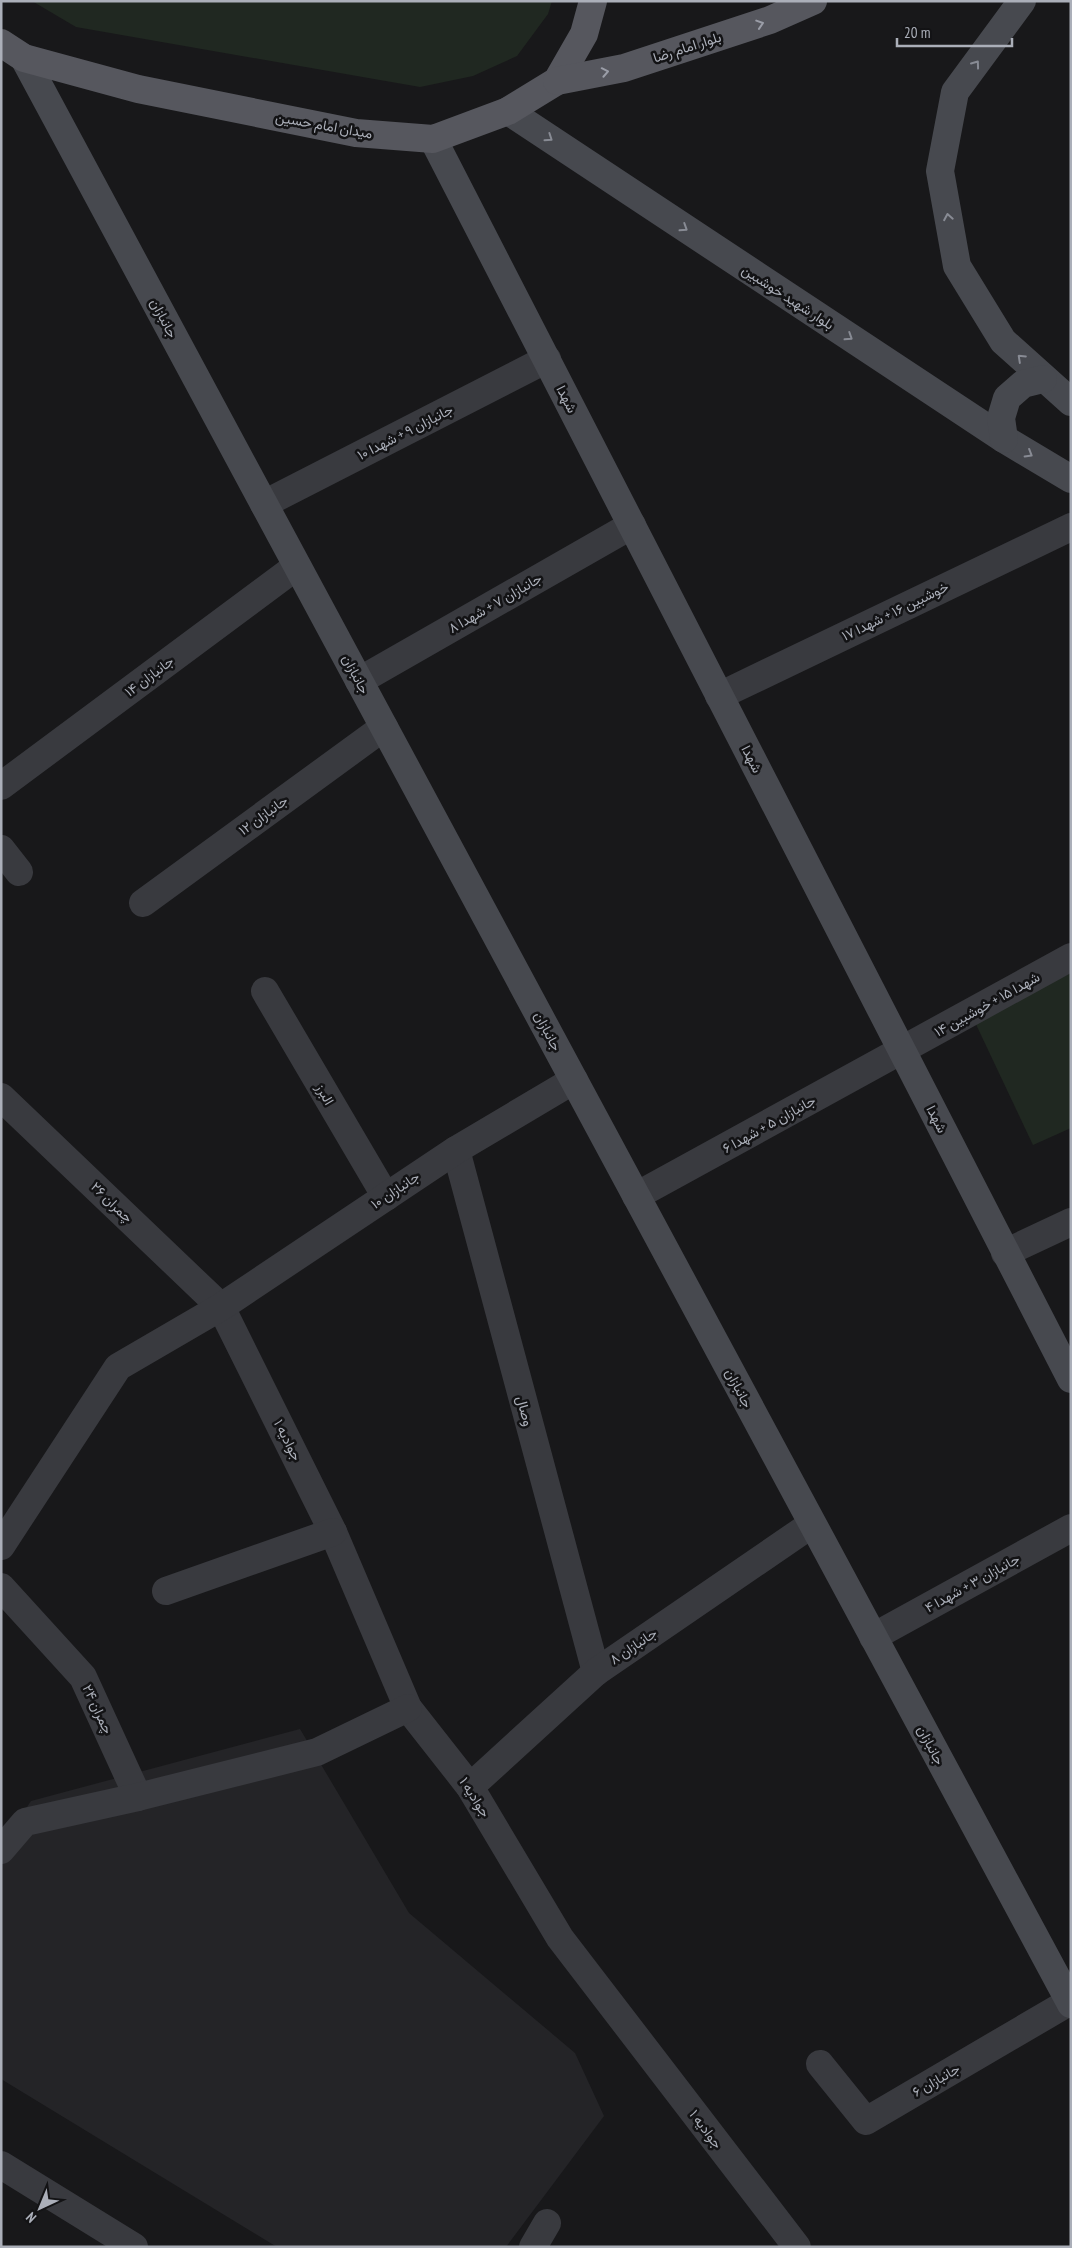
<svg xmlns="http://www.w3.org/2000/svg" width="1072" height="2248" viewBox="0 0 1072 2248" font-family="'PT Sans Narrow',Vazirmatn,sans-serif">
<rect width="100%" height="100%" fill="#18181a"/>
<polygon fill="#242427" points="300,1729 409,1913 575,2053 604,2116 506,2247 277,2247 1,2079 1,1845 31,1801"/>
<g fill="#202821">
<polygon points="32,1 552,1 548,14 517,56 473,76 420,87 76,27"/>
<polygon points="1071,973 1071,1128 1033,1145 973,1018"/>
</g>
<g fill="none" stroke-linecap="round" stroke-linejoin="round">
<g stroke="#393a3f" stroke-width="28">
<polyline points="264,504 547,359"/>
<polyline points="359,681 632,525"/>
<polyline points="719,696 1071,527"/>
<polyline points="1,786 297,566"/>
<polyline points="1,849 19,872"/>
<polyline points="143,903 384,727"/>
<polyline points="265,991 386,1197"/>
<polyline points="1,1097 221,1307 333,1532 408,1708 470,1787 560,1938 797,2247"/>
<polyline points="456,1150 596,1672"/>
<polyline points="636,1196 1071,957"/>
<polyline points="1005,1253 1071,1222"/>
<polyline points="1,1546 118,1367 221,1307 456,1150 574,1080"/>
<polyline points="1,1587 83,1677 138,1797"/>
<polyline points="166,1591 333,1532"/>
<polyline points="873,1637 1071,1528"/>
<polyline points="470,1787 596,1672 812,1524"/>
<polyline points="1,1850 25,1822 138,1797 317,1752 408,1708"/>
<polyline points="820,2064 866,2121 1069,2002"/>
<polyline points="1,2165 134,2247"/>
<polyline points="533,2247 547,2223"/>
</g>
<g stroke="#47494f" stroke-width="28">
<polyline points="1022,1 955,92 940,171 957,266 1003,341 1071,402"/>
<polyline points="24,58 1071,2004"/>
<polyline points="508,111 1004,439 1071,479"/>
<polyline points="433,139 1071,1379"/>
<polyline points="1004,439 1001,418 1007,398 1023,384 1043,379"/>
</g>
<g stroke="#56575e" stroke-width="28">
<polyline points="1,43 24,58 138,89 356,133 433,139 508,111 557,81 584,34 593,1"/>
<polyline points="557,81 624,68 770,20 813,1"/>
</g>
</g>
<defs><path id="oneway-chevron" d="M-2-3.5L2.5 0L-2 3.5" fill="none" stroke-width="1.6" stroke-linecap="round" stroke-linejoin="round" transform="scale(1.25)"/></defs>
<g stroke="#9a9da7">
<use href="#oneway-chevron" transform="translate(760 24) rotate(-18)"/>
<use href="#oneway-chevron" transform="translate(605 72) rotate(-11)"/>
</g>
<g stroke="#888b94">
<use href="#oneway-chevron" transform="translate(976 64) rotate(-54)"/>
<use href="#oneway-chevron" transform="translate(549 138) rotate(34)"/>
<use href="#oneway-chevron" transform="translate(948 217) rotate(-100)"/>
<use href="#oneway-chevron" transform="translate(684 228) rotate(33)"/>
<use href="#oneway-chevron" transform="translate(849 337) rotate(33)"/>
<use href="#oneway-chevron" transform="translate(1021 358) rotate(-137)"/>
<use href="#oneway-chevron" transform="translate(1029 454) rotate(31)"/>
</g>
<g text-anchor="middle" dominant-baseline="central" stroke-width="5" stroke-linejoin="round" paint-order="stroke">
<g font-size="14" fill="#abafb9" stroke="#131315">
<text transform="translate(687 47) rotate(-18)">بلوار امام رضا</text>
<text transform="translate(324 125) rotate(10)">میدان امام حسین</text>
<text transform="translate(788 297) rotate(33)">بلوار شهید خوشبین</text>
<text transform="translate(164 318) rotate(62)">جانبازان</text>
<text transform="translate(567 399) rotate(63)">شهدا</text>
<text transform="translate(405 432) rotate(-27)">جانبازان ۹ + شهدا ۱۰</text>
<text transform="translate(495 603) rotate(-30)">جانبازان ۷ + شهدا ۸</text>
<text transform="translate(895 611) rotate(-26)">خوشبین ۱۶ + شهدا ۱۷</text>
<text transform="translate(356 674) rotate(62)">جانبازان</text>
<text transform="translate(149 676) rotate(-37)">جانبازان ۱۴</text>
<text transform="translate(752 759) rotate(63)">شهدا</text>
<text transform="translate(263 815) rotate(-36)">جانبازان ۱۲</text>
<text transform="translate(987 1004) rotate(-29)">شهدا ۱۵ + خوشبین ۱۴</text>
<text transform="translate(548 1031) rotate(62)">جانبازان</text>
<text transform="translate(325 1094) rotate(60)">البرز</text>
<text transform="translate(937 1119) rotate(63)">شهدا</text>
<text transform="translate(769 1124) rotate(-29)">جانبازان ۵ + شهدا ۶</text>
<text transform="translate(395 1190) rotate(-34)">جانبازان ۱۰</text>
<text transform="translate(112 1202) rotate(44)">چمران ۲۶</text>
<text transform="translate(739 1388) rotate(62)">جانبازان</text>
<text transform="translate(525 1411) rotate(75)">وصال</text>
<text transform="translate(288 1440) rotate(63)">جوادیه ۱</text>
<text transform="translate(972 1583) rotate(-29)">جانبازان ۳ + شهدا ۴</text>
<text transform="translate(633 1646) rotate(-34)">جانبازان ۸</text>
<text transform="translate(98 1709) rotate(65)">چمران ۲۴</text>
<text transform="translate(931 1745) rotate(62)">جانبازان</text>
<text transform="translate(475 1797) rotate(57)">جوادیه ۱</text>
<text transform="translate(936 2080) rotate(-30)">جانبازان ۶</text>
<text transform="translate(706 2129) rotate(53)">جوادیه ۱</text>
</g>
</g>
<rect width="1072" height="2248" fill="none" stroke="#abafb9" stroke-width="5"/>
<g transform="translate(40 2208) rotate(224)" stroke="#131315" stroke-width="4" paint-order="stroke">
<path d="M0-4L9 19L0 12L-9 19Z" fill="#abafb9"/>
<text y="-8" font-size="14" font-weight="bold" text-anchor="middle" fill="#abafb9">N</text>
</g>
<path d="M897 38v8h115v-8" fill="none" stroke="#abafb9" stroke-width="2.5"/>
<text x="904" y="38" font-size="15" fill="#abafb9" stroke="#131315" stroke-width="4" paint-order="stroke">20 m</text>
</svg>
